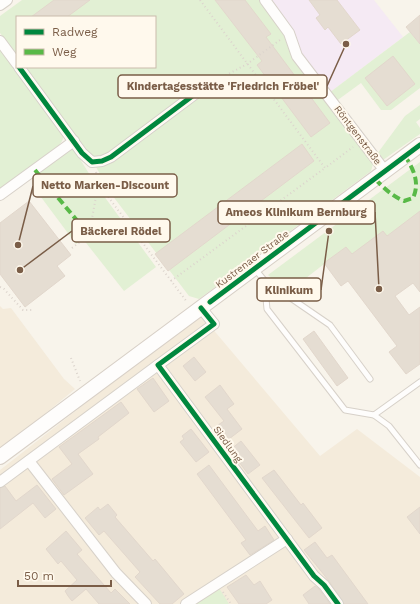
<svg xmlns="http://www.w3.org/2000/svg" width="420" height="604" viewBox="0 0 420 604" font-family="'Work Sans',sans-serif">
<rect width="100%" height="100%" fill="#f8f4eb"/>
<g fill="#f4ebdb">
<polygon points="0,306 3,309 11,308 64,379 75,389 0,451"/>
<polygon points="200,314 320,456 357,429 420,477 420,604 0,604 0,470"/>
</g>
<polygon fill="#f5eaf4" points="270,0 374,0 403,37 329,93 300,51"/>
<g fill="#e2f0d4">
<polygon points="22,0 261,0 373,164 371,171 199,299 189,296 112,195 88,153 25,67 155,67 155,17 17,17 17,56 0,33 0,16"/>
<polygon points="410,32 420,44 420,88 391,110 381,110 361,83 335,102 329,93"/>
<path d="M0 46 63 131C64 138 63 141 58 146L0 190Z"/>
<polygon points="420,105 420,119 416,122 420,128 420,134 383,160 378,158 377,154 405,116"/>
<polygon points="71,149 75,151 98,188 156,267 124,291 83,239 76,244 35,189 39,187 33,177 66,150"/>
<polygon points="420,162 420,212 387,236 352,254 346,247 288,292 268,275"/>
<polygon points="219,588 229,604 195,604"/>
</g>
<g fill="#e5ddd2" stroke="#e2d7cc">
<polygon points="54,0 90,0 67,17 31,17"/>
<polygon points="215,0 245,0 271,34 266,37 330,123 311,137 257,65 262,61"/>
<polygon points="309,0 337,0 360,30 341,44 328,27 325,30 316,18 320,15"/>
<polygon points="420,15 420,44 406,27"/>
<polygon points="393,56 415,84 387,106 365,78"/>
<polygon points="302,144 314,161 168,271 155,254"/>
<polygon points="29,201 71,255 57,266 65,276 25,307 0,274 0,223"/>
<polygon points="420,211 420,292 413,283 395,296 409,315 420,307 420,364 406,374 389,352 397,346 348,281 341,286 324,263 346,247 352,254 383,231 387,236"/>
<polygon points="314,331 348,378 337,386 303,339"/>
<polygon points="194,357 206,372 195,381 183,366"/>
<polygon points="153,378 169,401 154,412 137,389"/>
<polygon points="220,385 234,404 227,409 242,429 229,439 218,425 224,421 205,397"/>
<polygon points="121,402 129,413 98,437 99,439 78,454 93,474 64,495 52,479 72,464 59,447"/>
<polygon points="191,429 209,452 196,462 180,442 184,439 182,436"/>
<polygon points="241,441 260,465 248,474 230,450"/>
<polygon points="209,465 258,531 265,526 274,540 250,555 241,543 246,540 197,474"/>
<polygon points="274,470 301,505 303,503 322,528 309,538 262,478"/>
<polygon points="37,485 56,509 45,518 33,503 0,529 0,488 5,486 16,501"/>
<polygon points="108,504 117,515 115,517 153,561 155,559 184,594 172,604 160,604 135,577 140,572 104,531 99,535 85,518 98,507 100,510"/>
<polygon points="420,507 420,534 407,517"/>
<polygon points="66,531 82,550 77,554 111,593 115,589 130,604 99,604 86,589 72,601 68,596 65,591 77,580 61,561 58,564 46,549"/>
<polygon points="315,542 327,558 332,555 368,604 344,604 329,581 304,550"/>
<polygon points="246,575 254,585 260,581 272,600 266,604 239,604 227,587"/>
<polygon points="315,586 319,589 330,604 309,604 303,595"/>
</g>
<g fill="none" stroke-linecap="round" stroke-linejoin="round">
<g stroke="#d7d1c9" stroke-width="7">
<g id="lane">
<polyline points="255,269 269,286 266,299 267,309 345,410 374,415 420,382"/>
<polyline points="269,286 279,290 330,325 370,379"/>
<polyline points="374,415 389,426 420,465"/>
</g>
</g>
<g stroke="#d7d1c9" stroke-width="12">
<g id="street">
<polyline points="265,0 289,33 297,56 385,171"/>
<polyline points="0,5 7,0"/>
<polyline points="0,41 17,64"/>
<polyline points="19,67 82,153 92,162 102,161 111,157 199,91"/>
<polyline points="0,195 74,141"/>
<polyline points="201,308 214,324 158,365 314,576 324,585 338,604"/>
<polyline points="29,461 116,573 146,604"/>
<polyline points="0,482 158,365"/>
<polyline points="186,604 287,539"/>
</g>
</g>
<g stroke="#d8d0c7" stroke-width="16">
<polyline id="secondary" points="0,457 420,145"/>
</g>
<g stroke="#dcd4cd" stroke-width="2" stroke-dasharray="1 3" stroke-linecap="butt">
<polyline points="200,0 325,168 353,147"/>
<polyline points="208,85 247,64 280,40"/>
<polyline points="96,172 103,190 187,302"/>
<polyline points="72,248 89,235 99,180"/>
<polyline points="171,281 325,168"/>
<polyline points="0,287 4,289 23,310 34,310"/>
<polyline points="71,358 80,381"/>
<polyline points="223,592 231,604"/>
</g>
<use href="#lane" stroke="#fefdfc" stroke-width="5"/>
<use href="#street" stroke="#fefdfc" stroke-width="10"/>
<use href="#secondary" stroke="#fefdfc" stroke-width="14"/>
<g stroke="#58b947" stroke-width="4" stroke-dasharray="8 4" stroke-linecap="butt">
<polyline points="35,170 89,235"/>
<path d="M375 179C384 188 392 196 404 201L413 198C420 183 414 170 405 156"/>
</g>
<g stroke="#fff9ed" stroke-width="8">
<g id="cycleway">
<polyline points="19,67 82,153 92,162 102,161 111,157 199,91"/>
<polyline points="210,302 420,145"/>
<polyline points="201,308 214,324 158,365 314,576 324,585 338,604"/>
</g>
</g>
<use href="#cycleway" stroke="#00873e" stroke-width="5"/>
</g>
<g text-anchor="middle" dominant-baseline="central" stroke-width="4" stroke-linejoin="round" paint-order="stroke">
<g font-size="10" fill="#7a5d47" stroke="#fff9ed">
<text transform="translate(358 135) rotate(53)">Röntgenstraße</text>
<text transform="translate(252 259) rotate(-37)">Kustrenaer Straße</text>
<text transform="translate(228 444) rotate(54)">Siedlung</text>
</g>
</g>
<path fill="none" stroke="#7a5d47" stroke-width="1.5" d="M346 44L327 86M18 245L33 186M379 289L375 212M20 270L72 231M329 231L321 290"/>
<g fill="#7a5d47" stroke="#fff9ed" stroke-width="1.5">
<circle cx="346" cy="44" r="4"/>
<circle cx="18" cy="245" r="4"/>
<circle cx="379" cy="289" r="4"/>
<circle cx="20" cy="270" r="4"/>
<circle cx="329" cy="231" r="4"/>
</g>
<g fill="#fff9ed" stroke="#7a5d47" stroke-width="1.5">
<rect x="118" y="75" width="209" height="23" rx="4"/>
<rect x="33" y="174" width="144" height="23" rx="4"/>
<rect x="218" y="201" width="157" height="23" rx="4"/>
<rect x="72" y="219" width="98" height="23" rx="4"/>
<rect x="257" y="278" width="64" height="23" rx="4"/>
</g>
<g font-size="11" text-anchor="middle" font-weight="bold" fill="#7a5d47">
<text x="223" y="90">Kindertagesstätte 'Friedrich Fröbel'</text>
<text x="105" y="189">Netto Marken-Discount</text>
<text x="296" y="216">Ameos Klinikum Bernburg</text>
<text x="121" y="235">Bäckerei Rödel</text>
<text x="289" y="294">Klinikum</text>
</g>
<rect x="16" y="16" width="140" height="52" fill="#fff9ed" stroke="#cabbab"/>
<rect x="24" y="29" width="20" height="6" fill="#00873e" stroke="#cabbab"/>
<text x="52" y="36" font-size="12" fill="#7a5d47">Radweg</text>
<rect x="24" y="49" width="20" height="6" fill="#58b947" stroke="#cabbab"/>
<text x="52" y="56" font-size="12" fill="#7a5d47">Weg</text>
<path d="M18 580v6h93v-6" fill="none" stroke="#7a5d47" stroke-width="2"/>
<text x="24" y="580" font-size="12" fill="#7a5d47" stroke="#fff9ed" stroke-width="3" paint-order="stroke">50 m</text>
</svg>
